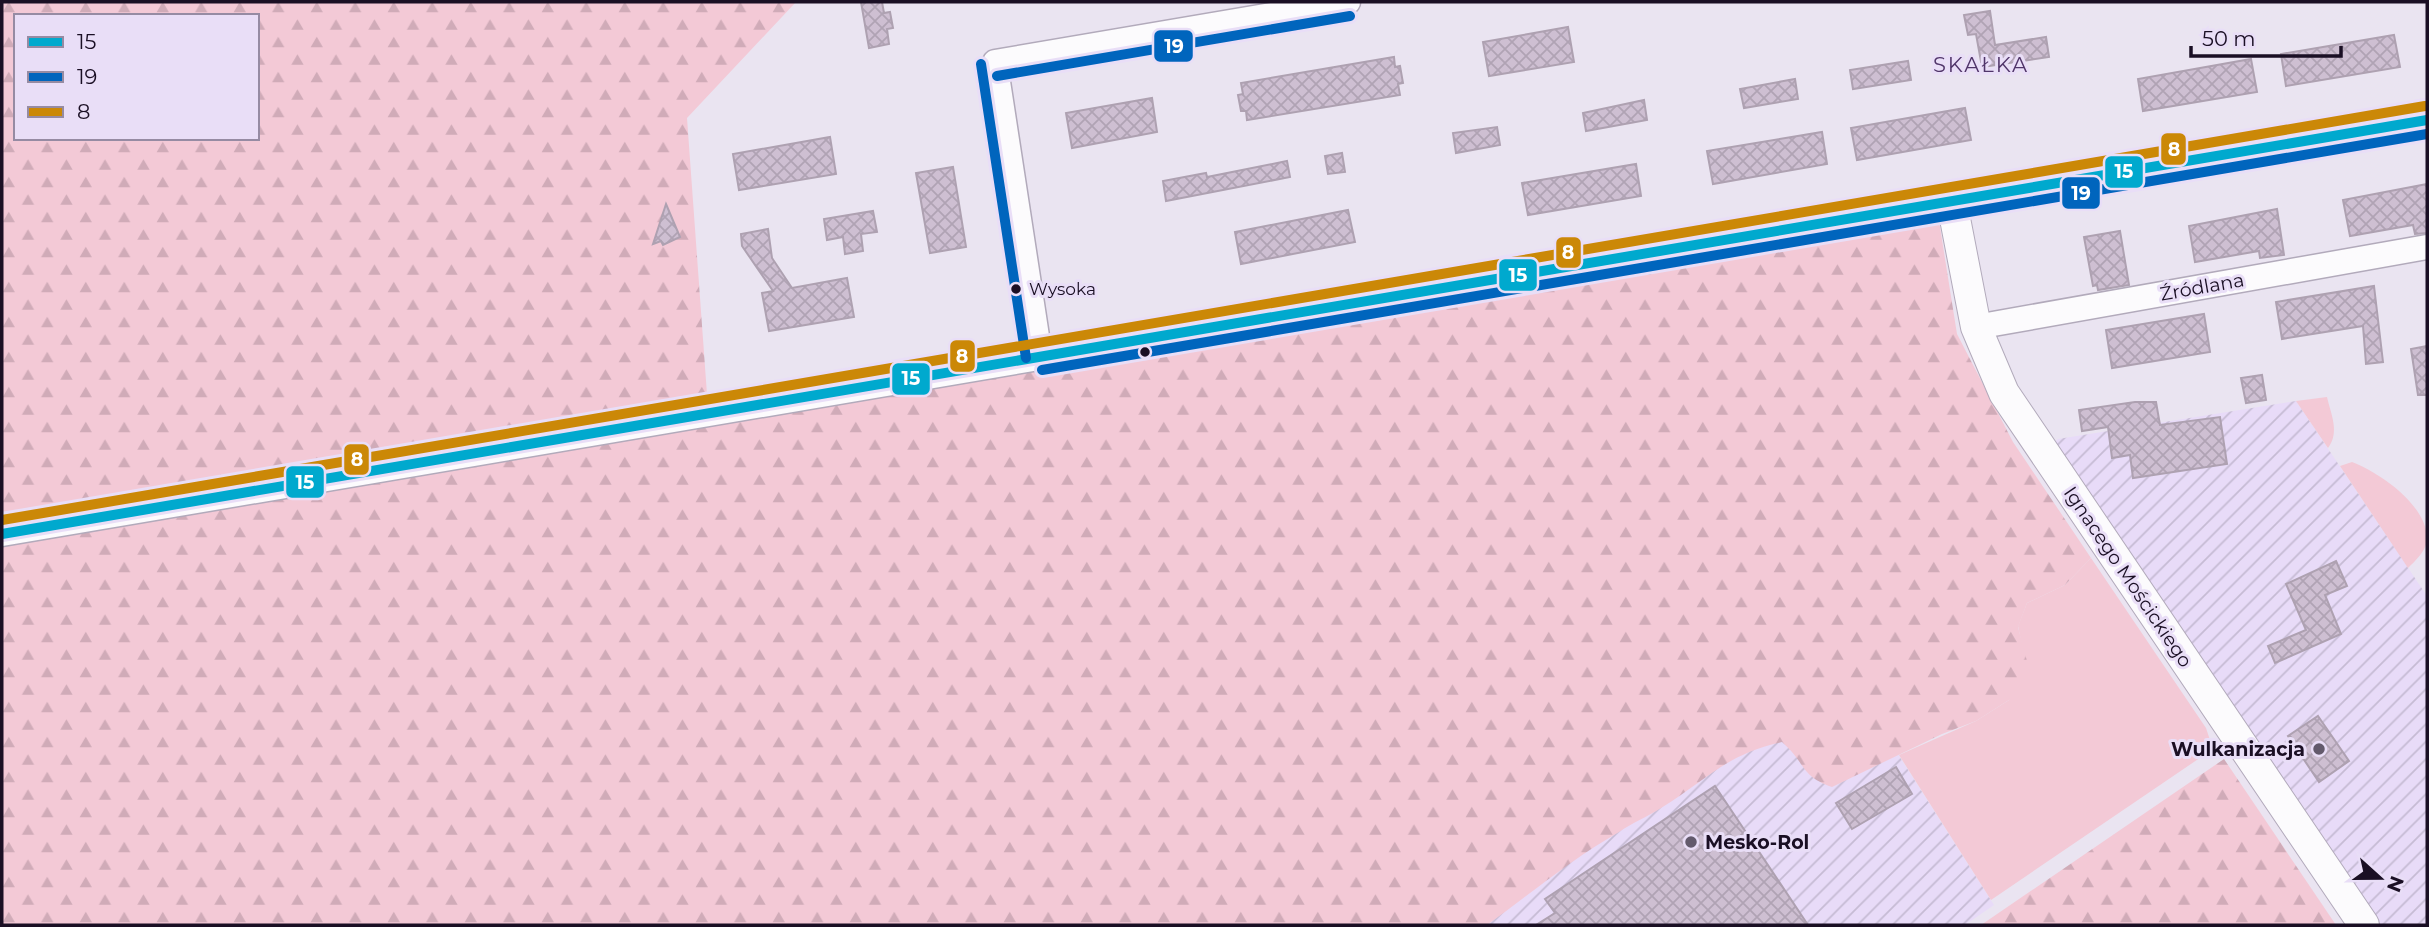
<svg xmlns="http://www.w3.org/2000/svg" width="2429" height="927" viewBox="0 0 2429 927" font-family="Montserrat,sans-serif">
<defs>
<pattern id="industrial-furrows" width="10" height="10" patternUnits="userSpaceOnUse" patternTransform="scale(1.75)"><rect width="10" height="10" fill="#e8dbf8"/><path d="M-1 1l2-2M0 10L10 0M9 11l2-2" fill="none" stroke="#c6bbd4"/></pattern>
<pattern id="forest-firs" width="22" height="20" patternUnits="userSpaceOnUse" patternTransform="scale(1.75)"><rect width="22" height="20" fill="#f3c9d6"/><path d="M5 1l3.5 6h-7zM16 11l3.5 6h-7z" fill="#d0abb8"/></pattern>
<pattern id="building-cross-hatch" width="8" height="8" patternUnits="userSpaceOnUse" patternTransform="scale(1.75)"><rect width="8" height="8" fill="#cebfd2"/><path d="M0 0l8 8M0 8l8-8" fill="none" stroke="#b0a3b4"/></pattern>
</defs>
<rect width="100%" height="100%" fill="#eae4f1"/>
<g fill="url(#industrial-furrows)">
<polygon points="2296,401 2427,596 2427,925 2365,925 2044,452 2058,439"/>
<polygon points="1812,619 1994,905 1965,925 1339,925"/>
</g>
<g fill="#f3c9d6">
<path d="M2327 397C2331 415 2340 432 2328 448L2296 401Z"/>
<path d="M2352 462C2380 473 2429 506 2427 541 2425 552 2415 561 2408 568L2340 466Z"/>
<polygon points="2091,558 2206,728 2213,749 1991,900 1899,755 1976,721 2009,700 2023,650 2018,626 2027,603 2065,585"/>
</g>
<g fill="url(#forest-firs)" fill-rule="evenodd">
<path d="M2 2H796L687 118 708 408 1936 202 1957 334 2013 442 2091 558 2065 585 2027 603 2018 627 2032 680 2009 700 1976 721 1942 734 1832 787C1800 776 1806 763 1782 742 1726 754 1707 780 1661 808 1647 817 1632 823 1619 832 1572 859 1530 894 1487 925H2ZM16 16H257V138H16Z"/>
<polygon points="2224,759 2336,925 1981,925"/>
</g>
<g fill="url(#building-cross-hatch)" stroke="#aea1b1" stroke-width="2">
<polygon points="861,2 882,2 884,13 890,12 893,28 887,29 889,44 869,48"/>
<polygon points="1990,11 1995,45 2046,37 2049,57 1982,67 1976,34 1968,35 1964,15"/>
<polygon points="1568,27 1574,62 1489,76 1483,42"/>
<polygon points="2394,35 2400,67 2286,86 2281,54"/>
<polygon points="1394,57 1395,67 1400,66 1403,83 1398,84 1400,95 1247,120 1246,111 1241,111 1238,95 1243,94 1241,83"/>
<polygon points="2251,59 2257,92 2143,111 2138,79"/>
<polygon points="1908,61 1911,80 1853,89 1850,70"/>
<polygon points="1795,79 1798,99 1744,108 1740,89"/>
<polygon points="1152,98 1157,132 1072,148 1066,113"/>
<polygon points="1644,100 1647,120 1586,131 1583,113"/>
<polygon points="1965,108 1971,140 1857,160 1851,128"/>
<polygon points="1497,127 1500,145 1456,153 1453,133"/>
<polygon points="1822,132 1827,164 1713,184 1707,151"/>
<polygon points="830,137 836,174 739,190 733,154"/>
<polygon points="1342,153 1345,172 1328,174 1325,156"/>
<polygon points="1287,161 1290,177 1166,201 1163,181 1206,173 1207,177"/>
<polygon points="1636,164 1641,196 1528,215 1522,183"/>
<polygon points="953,167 966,247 930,253 916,173"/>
<polygon points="2427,184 2427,233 2415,234 2413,225 2350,236 2343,200"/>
<polygon points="666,204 680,237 663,245 661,241 653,244"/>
<polygon points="2277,209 2284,255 2260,258 2259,251 2195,262 2189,226"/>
<polygon points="1348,210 1355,242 1241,264 1235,232"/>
<polygon points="873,211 877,232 861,234 863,251 845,254 843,237 827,240 824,219"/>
<polygon points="768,229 772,258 792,288 847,278 854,317 769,331 762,293 773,291 742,246 741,234"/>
<polygon points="2120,231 2129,285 2098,290 2097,285 2093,286 2084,237"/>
<polygon points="2374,286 2383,362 2366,364 2363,326 2282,339 2276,302"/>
<polygon points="2204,314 2210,352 2112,368 2106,330"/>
<polygon points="2427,346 2427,395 2418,395 2411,349"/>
<polygon points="2262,375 2266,400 2246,403 2241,378"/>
<polygon points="2135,402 2156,402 2160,425 2220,417 2227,464 2133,478 2130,455 2112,458 2108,427 2082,431 2079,410"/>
<polygon points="2336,561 2347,586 2325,595 2341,634 2275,663 2268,646 2306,630 2286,584"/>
<polygon points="2318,716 2349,761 2319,782 2288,736"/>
<polygon points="1896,767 1912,794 1852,829 1836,803"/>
<polygon points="1715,786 1808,925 1536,925 1555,913 1545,899"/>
</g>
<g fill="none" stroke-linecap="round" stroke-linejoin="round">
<g stroke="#b2aabb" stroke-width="27">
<g id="minor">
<polyline points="1976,327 2427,247"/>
<polyline points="1040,356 995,62 1348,2"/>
<polyline points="2,534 1952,203"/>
</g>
</g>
<g stroke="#b2aabb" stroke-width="32">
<polyline id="tertiary" points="2364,925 2004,393 1976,327 1952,203 2427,120"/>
</g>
<use href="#minor" stroke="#fcfbfd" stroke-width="24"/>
<use href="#tertiary" stroke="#fcfbfd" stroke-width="30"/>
<g stroke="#e9def7" stroke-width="16">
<polyline id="bus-1" points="2,534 2427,120"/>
</g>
<g stroke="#e9def7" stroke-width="16">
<g id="bus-2">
<polyline points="981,64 1026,358"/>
<polyline points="997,76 1350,16"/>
<polyline points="1042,370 2427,134"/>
</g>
</g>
<g stroke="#e9def7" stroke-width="16">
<polyline id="bus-3" points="2,520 2425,106"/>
</g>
<use href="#bus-1" stroke="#00a9ce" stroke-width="10"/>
<use href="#bus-2" stroke="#0065bd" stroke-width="10"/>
<use href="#bus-3" stroke="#cb8807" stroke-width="10"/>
</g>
<g fill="#1a0f24" stroke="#e9def7" stroke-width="2.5">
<circle cx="1016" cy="289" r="6"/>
<circle cx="1145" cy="352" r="6"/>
</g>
<g fill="#635a6c" stroke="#e9def7" stroke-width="2.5">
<circle cx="2319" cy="749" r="7"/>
<circle cx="1691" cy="842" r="7"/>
</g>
<g text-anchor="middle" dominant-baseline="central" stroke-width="6" stroke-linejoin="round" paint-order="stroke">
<g font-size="17" fill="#1a0f24" stroke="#e9def7" text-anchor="start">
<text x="1029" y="289">Wysoka</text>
</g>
<g font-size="19" fill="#1a0f24" stroke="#e9def7">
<text transform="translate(2202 287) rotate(-10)">Źródlana</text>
<text transform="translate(2128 577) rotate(56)">Ignacego Mościckiego</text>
</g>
<g font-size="19" font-weight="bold" fill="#1a0f24" stroke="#e9def7" text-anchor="end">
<text x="2305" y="749">Wulkanizacja</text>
<text x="1705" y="842" text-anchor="start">Mesko-Rol</text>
</g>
<g font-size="21" letter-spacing="2" fill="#503569" stroke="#e9def7">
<text x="1981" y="64">SKAŁKA</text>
</g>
</g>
<g stroke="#e9def7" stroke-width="2.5">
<rect x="1153" y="29" width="41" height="34" rx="7" fill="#0065bd"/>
<rect x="2160" y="132" width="27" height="34" rx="7" fill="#cb8807"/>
<rect x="2104" y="155" width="40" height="34" rx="7" fill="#00a9ce"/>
<rect x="2061" y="176" width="40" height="34" rx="7" fill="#0065bd"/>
<rect x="1555" y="236" width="27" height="33" rx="7" fill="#cb8807"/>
<rect x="1498" y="258" width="40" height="34" rx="7" fill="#00a9ce"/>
<rect x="949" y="339" width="27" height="34" rx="7" fill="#cb8807"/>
<rect x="891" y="362" width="40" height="34" rx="7" fill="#00a9ce"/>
<rect x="343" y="443" width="27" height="33" rx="7" fill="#cb8807"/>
<rect x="285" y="465" width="40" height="34" rx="7" fill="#00a9ce"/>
</g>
<g font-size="19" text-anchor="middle" font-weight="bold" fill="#fff">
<text x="1174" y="53">19</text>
<text x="2174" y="156">8</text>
<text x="2124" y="178">15</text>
<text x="2081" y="200">19</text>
<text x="1568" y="259">8</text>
<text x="1518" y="282">15</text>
<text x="962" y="363">8</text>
<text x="911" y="385">15</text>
<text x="357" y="466">8</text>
<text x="305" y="489">15</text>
</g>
<rect width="2429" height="927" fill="none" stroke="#1a0f24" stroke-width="7"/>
<rect x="14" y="14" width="245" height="126" fill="#e9def7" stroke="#968ba3" stroke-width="2"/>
<rect x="28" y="37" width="35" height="10" fill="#00a9ce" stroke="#968ba3" stroke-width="2"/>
<text x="77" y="49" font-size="21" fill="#1a0f24">15</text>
<rect x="28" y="72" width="35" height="10" fill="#0065bd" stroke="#968ba3" stroke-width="2"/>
<text x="77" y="84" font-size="21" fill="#1a0f24">19</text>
<rect x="28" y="107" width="35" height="10" fill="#cb8807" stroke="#968ba3" stroke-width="2"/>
<text x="77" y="119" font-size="21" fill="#1a0f24">8</text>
<g transform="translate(2380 878) rotate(111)" stroke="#e9def7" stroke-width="5" paint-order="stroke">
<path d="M0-5L12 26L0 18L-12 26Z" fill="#1a0f24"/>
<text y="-10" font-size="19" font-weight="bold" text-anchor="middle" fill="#1a0f24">N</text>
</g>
<path d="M2191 46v10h150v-10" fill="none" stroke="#1a0f24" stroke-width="3.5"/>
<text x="2202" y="46" font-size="21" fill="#1a0f24" stroke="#e9def7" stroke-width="5" paint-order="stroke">50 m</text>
</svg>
